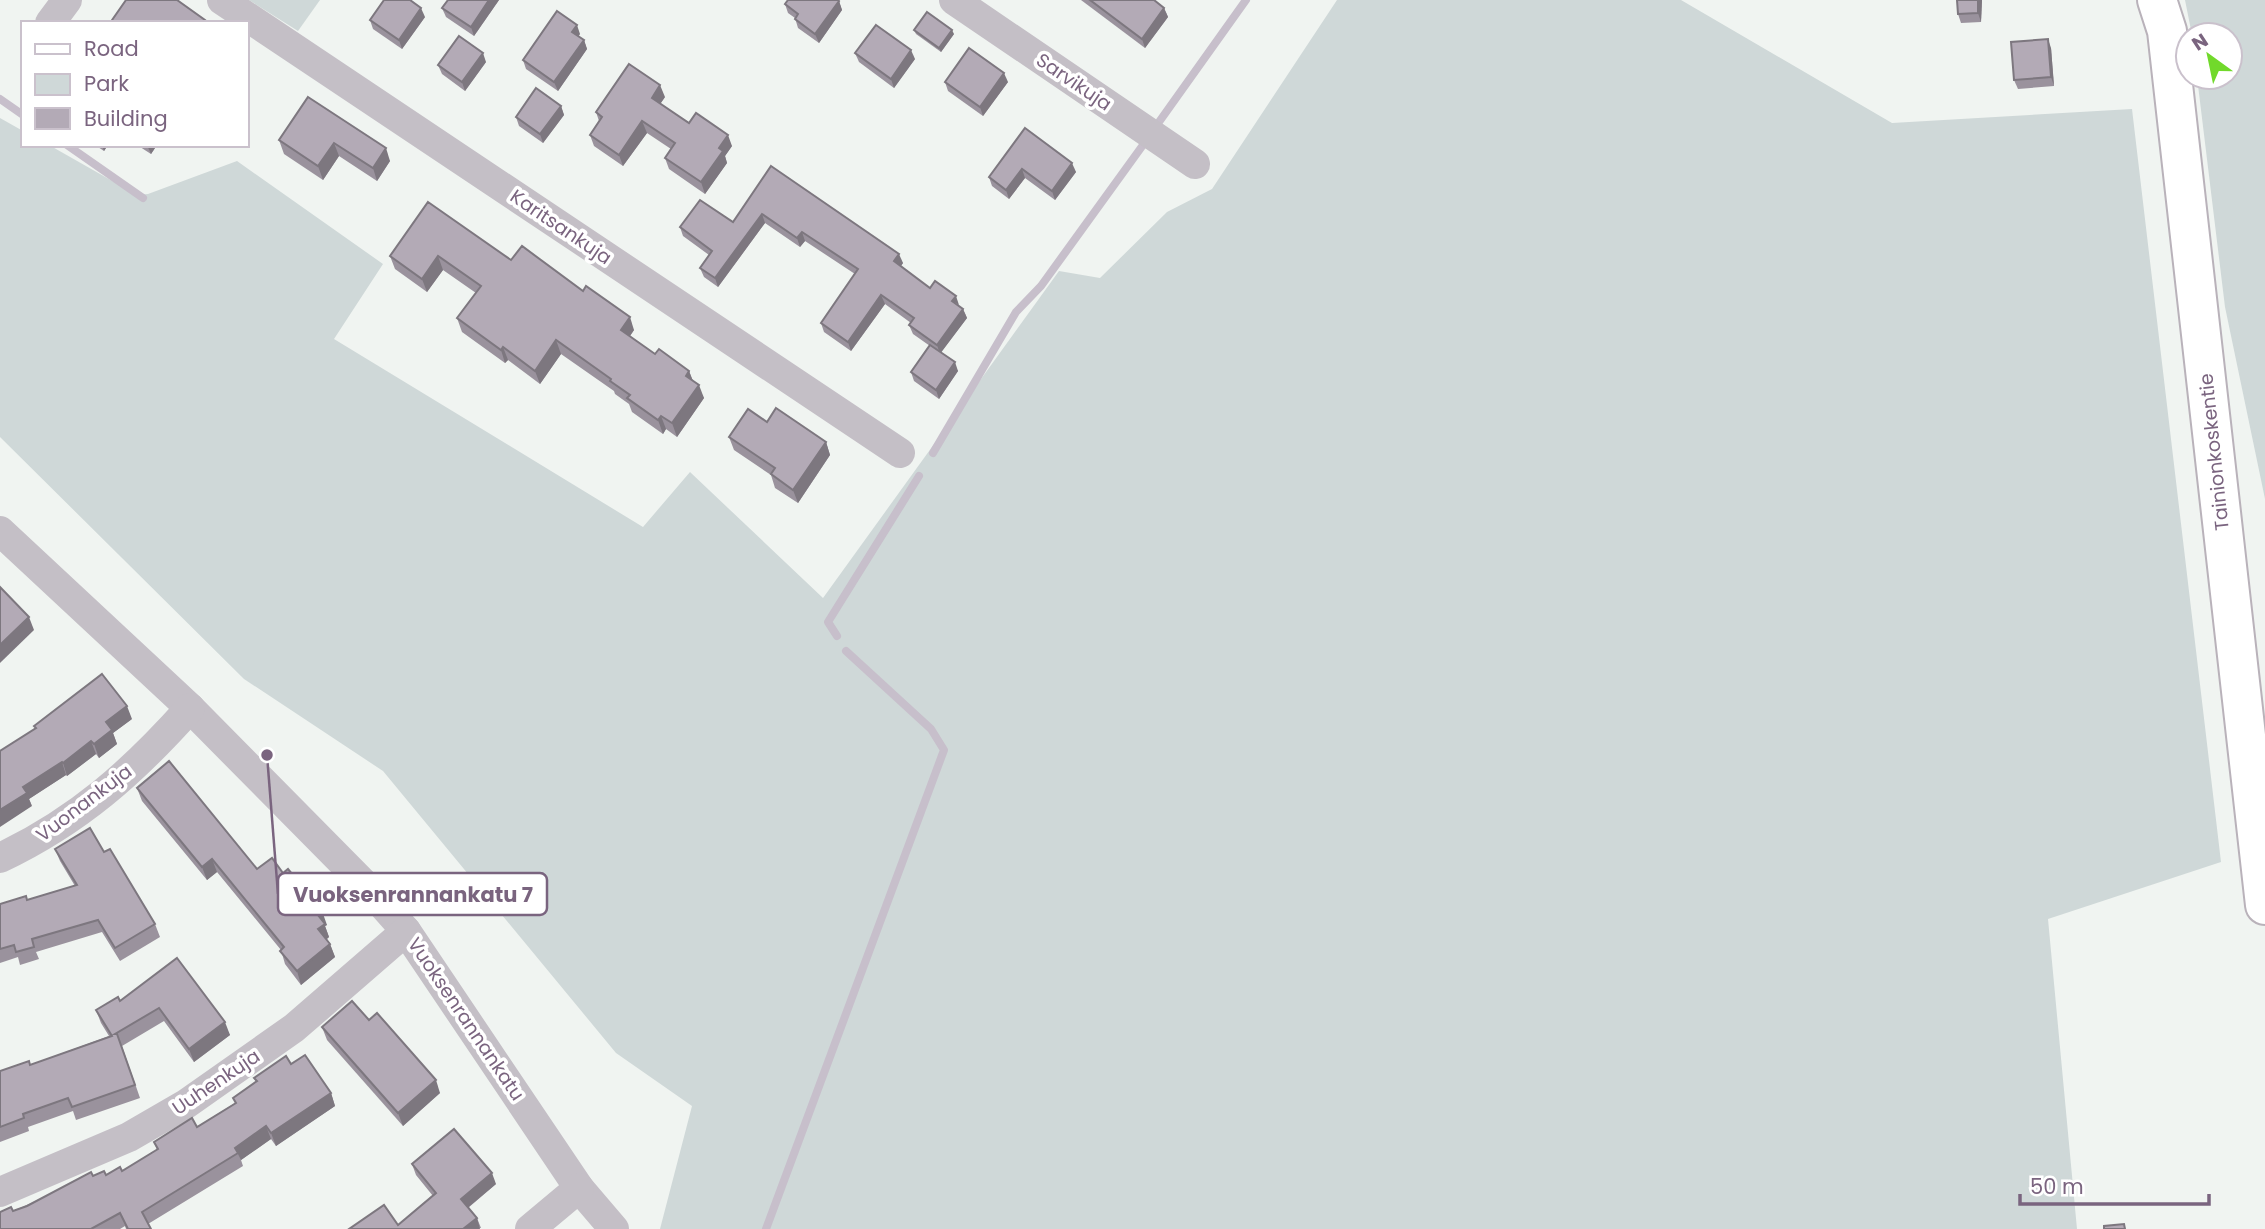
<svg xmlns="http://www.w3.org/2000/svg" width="2265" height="1229" viewBox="0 0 2265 1229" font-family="Poppins,sans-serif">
<rect width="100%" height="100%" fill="#f0f4f1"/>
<g fill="#cfd8d8">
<polygon points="249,0 320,0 298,31"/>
<polygon points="1337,0 1681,0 1892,123 2132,109 2221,862 2048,919 2077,1229 660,1229 692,1106 616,1053 383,771 244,679 0,437 0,118 23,131 23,145 49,145 137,195 148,194 237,161 383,264 334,339 643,527 690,472 823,598 1059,271 1100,278 1167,212 1212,189"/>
<polygon points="2185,0 2265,0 2265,499 2225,307 2197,77 2230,77 2230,35 2192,35"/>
</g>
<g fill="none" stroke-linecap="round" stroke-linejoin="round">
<g stroke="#c7bfcb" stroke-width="8">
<polyline points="0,99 23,115"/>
<polyline points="1159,122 1246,0"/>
<polyline points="67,145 143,198"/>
<polyline points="933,453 1016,312 1041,286 1143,145"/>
<polyline points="837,636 828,622 919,476"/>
<polyline points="766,1229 944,750 931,729 846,651"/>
</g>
<g stroke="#b9b2ba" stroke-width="42">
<polyline id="secondary" points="2157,0 2167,31 2265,905"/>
</g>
<g stroke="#c4bfc6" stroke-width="30">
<polyline points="222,0 900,453"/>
<polyline points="954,0 1195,164"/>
<polyline points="50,23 67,0"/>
<polyline points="0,531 190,708 367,887 406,931 579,1188 614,1229"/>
<path d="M0 858C78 821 133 772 190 708"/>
<polyline points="0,1192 129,1137 186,1104 294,1028 406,931"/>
<polyline points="530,1229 579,1188"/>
</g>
<use href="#secondary" stroke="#fff" stroke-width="38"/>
</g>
<g fill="#9a929d">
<polygon points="448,0 499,0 474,36 446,17 442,8"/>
<polygon points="1081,0 1154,0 1164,8 1168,17 1145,48"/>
<polygon points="1957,0 1982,0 1981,22 1961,23 1958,14"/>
<polygon points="839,1 842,10 819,43 798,28 795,18 788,13 785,4"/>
<polygon points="425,17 402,49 373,29 370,20"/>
<polygon points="914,30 954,34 941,52 916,34"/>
<polygon points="580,34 578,36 584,40 587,49 558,91 526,69 523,60"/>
<polygon points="2051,48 2054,86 2018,89 2014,80"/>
<polygon points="855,53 915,59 894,88 859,62"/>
<polygon points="486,62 465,91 442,74 438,65"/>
<polygon points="945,82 1008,82 983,116 948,91"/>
<polygon points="308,97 390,161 377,181 339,156 323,180 284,154 279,140"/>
<polygon points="665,97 660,104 689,123 732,146 725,156 727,163 705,194 669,169 665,158 671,149 647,133 623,166 594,146 590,135 599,121 596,112"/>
<polygon points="561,106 564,115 543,143 519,126 516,117"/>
<polygon points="1025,128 1076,172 1055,200 1025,178 1009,199 992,186 989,177"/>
<polygon points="95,145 108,145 104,151"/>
<polygon points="137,145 157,145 151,154"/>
<polygon points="771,166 903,263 901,266 930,288 963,309 967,318 941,352 958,371 939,399 914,381 911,372 930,346 913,334 909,325 911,323 885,304 851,351 824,332 821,323 855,274 805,241 800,247 765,223 718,287 704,277 700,268 709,255 683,236 680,227 733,222"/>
<polygon points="428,202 511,260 634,330 630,336 655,354 689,371 693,381 704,398 677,437 666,429 663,434 632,412 629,404 615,394 614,391 561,354 540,384 508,360 505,363 462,332 457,318 476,293 443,270 427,292 395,269 390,256"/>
<polygon points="767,422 826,442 830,455 798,503 775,488 771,475 734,450 729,437"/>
<polygon points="132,719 113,733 117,744 99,758 96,754 67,776 66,775 29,799 32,806 0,751"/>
<polygon points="137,788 257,869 327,925 325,926 329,937 327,939 330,944 335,957 301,985 285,964 281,950 217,872 207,880 142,801"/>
<polygon points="55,849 104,852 155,924 160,937 120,961 102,932 36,952 39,959 20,965 18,957 0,963 0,904 27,900 75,886 60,861"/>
<polygon points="177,958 230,1035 194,1062 164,1021 122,1046 140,1098 76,1120 73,1111 28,1127 29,1131 0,1142 0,1071 30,1065 109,1036 101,1023 96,1010 120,1001"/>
<polygon points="322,1027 440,1093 403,1126 327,1040"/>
<polygon points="291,1064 331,1093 335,1106 276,1146 271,1139 241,1160 243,1166 148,1224 151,1229 126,1229 125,1226 120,1229 0,1229 13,1211 93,1176 106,1175 122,1171 157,1150 154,1142 197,1127 235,1103 233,1098 256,1082 254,1078"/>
<polygon points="412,1164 496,1184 468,1208 477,1218 481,1228 349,1229 398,1225 433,1196 416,1175"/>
</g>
<g fill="#7d777f">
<polygon points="489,0 499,0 474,36 471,27"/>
<polygon points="1978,0 1982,0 1981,22 1978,13"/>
<polygon points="839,1 842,10 819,43 815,34"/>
<polygon points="421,8 425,17 402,49 399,40"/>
<polygon points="1164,8 1168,17 1145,48 1142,39"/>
<polygon points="577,25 580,34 575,41 572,32"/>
<polygon points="952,30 954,34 941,52 939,48"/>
<polygon points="2048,39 2051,48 2054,86 2051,77"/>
<polygon points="584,40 587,49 558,91 554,82"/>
<polygon points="911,50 915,59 894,88 891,79"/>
<polygon points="483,53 486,62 465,91 462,82"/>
<polygon points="1004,73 1008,82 983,116 980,107"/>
<polygon points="660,85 665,97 656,110 652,98"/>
<polygon points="561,106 564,115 543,143 540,134"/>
<polygon points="642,121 647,133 623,166 619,155"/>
<polygon points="728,135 732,146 725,156 727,163 705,194 701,182 719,148"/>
<polygon points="334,143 339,156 323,180 318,166"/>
<polygon points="102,145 108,145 104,151"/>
<polygon points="147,145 157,145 151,154"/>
<polygon points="386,148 390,161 377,181 373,168"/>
<polygon points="1072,163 1076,172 1055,200 1052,191"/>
<polygon points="1022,169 1025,178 1009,199 1006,190"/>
<polygon points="762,214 765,223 718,287 715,278"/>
<polygon points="802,232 805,241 800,247 797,238"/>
<polygon points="899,254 903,263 898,270 894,261"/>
<polygon points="438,256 443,270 427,292 422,279"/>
<polygon points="881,295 885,304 851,351 848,342"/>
<polygon points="956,296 959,305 952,301"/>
<polygon points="963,309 967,318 940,354 937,345"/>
<polygon points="630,317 634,330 625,343 621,330"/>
<polygon points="556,340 561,354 540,384 535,371"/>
<polygon points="503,347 508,360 505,363 501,350"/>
<polygon points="955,362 958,371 939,399 936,390"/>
<polygon points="689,371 694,384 686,376"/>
<polygon points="699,385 704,398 677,437 672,423"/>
<polygon points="661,416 666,429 663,434 658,420"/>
<polygon points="826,442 830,455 798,503 793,490"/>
<polygon points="29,617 34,630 0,663 0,645"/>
<polygon points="127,706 132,719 113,733 117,744 99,758 94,744 106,722"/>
<polygon points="91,741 96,754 67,776 63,763"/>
<polygon points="62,762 66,775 29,799 32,806 0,827 0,810 23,787"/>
<polygon points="212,859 217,872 207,880 202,867"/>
<polygon points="322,911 327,925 325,926 329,937 323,942 318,929 318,915"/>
<polygon points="330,944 335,957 301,985 297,971"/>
<polygon points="225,1022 230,1035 194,1062 189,1049"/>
<polygon points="436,1080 440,1093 403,1126 398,1113"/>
<polygon points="331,1093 335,1106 276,1146 271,1133"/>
<polygon points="266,1126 271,1139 241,1160 235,1148"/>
<polygon points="492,1173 496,1184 465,1210 461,1199"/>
<polygon points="477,1218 480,1229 463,1229"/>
</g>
<g fill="#b3aab6" stroke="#7d777f" stroke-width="2">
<polygon points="126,0 177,0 205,20 203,23 110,23"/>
<polygon points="384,0 410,0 421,8 399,40 370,20"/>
<polygon points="448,0 489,0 471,27 442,8"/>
<polygon points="788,0 838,0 839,1 815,34 795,19 798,14 785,4"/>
<polygon points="1090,0 1154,0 1164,8 1142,39"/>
<polygon points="1957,0 1978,0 1978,13 1958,14"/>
<polygon points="557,11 577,25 572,32 584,40 554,82 523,60"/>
<polygon points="927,12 952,30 939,48 914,30"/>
<polygon points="876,25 911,50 891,79 855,53"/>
<polygon points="459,36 483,53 462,82 438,65"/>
<polygon points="2048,39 2051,77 2014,80 2011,42"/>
<polygon points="969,48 1004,73 980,107 945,82"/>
<polygon points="629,64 660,85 652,98 689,123 696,113 728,135 719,148 723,151 701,182 665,158 675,143 642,121 619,155 590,135 602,117 596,112"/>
<polygon points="536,88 561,106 540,134 516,117"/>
<polygon points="308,97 386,148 373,168 334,143 318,166 279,140"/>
<polygon points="1025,128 1072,163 1052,191 1022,169 1006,190 989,177"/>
<polygon points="771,166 899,254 894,261 930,288 935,281 956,296 952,301 963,309 937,345 909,325 914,318 881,295 848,342 821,323 858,269 802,232 797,238 762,214 715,278 700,268 712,251 680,227 700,200 733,222"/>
<polygon points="428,202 511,260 522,246 583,291 586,286 630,317 621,330 655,354 659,349 689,371 686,376 699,385 672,423 661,416 658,420 627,398 630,395 610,381 611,379 556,340 535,371 503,347 501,350 457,318 481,286 438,256 422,279 390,256"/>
<polygon points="930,345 955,362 936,390 911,372"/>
<polygon points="776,408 826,442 793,490 771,474 775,468 729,437 748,409 767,422"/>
<polygon points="0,587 29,617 0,645"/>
<polygon points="102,674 127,706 106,722 112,730 94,744 91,741 63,763 62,762 23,787 27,793 0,810 0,751 36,728 34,726"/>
<polygon points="169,761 257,869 272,858 283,873 288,869 322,911 318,915 325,924 318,929 330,944 297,971 280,951 284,947 212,859 202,867 137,788"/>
<polygon points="90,828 104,852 110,849 155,924 115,948 98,920 32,939 34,947 16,952 14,945 0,949 0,904 26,896 27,900 77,885 55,849"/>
<polygon points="177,958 225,1022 189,1049 159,1008 115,1034 117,1034 135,1085 72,1107 68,1098 23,1114 24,1118 0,1127 0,1071 29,1061 30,1065 112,1036 96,1010 118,997 120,1001"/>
<polygon points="352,1001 369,1020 377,1013 436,1080 398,1113 322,1027"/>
<polygon points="305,1055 331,1093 271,1133 266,1126 235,1148 238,1153 142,1212 151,1229 128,1229 120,1213 91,1229 0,1229 0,1212 11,1207 13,1211 27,1206 91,1172 93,1176 104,1171 106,1175 120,1167 122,1171 158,1149 154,1142 192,1118 197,1127 236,1103 233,1098 257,1081 254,1078 286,1056 291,1064"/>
<polygon points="454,1129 492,1173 461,1199 477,1218 463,1229 349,1229 384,1205 398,1225 436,1193 412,1164"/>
<polygon points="2124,1224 2125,1229 2104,1229 2104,1226"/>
</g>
<g text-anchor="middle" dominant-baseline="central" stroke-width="7" stroke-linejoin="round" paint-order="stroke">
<g font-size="19" fill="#7a647f" stroke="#fff">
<text transform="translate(1074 82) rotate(34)">Sarvikuja</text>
<text transform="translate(561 227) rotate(34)">Karitsankuja</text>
<text transform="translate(2214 452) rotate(-96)">Tainionkoskentie</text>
<text transform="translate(84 803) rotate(-37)">Vuonankuja</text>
<text transform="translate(466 1019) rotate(56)">Vuoksenrannankatu</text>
<text transform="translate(216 1082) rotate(-34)">Uuhenkuja</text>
</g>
</g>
<path fill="none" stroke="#7a647f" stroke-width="2.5" d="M267 755L278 894"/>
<circle fill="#7a647f" stroke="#fff" stroke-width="2.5" cx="267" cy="755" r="7"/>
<rect fill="#fff" stroke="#7a647f" stroke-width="2.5" x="278" y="873" width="269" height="42" rx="7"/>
<g font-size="21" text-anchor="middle" font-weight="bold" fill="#7a647f">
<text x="413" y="902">Vuoksenrannankatu 7</text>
</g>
<rect x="21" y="21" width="228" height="126" fill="#ffffff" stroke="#cac1cc" stroke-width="2"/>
<rect x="35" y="44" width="35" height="10" fill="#ffffff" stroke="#cac1cc" stroke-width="2"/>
<text x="84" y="56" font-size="21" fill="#7a647f">Road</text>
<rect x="35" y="74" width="35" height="21" fill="#cfd8d8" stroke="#cac1cc" stroke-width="2"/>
<text x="84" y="91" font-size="21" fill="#7a647f">Park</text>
<rect x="35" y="108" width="35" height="21" fill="#b3aab6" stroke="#cac1cc" stroke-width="2"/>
<text x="84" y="126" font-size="21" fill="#7a647f">Building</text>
<g transform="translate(2209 56) rotate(327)"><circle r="33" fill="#ffffff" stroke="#cac1cc" stroke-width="2"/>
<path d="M0-5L12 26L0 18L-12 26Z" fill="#71d92b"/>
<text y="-10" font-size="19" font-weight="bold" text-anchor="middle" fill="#7a647f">N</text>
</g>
<path d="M2020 1194v10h189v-10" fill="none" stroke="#7a647f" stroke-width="3.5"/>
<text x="2030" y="1194" font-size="21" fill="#7a647f" stroke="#ffffff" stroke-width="5" paint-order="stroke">50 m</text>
</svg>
